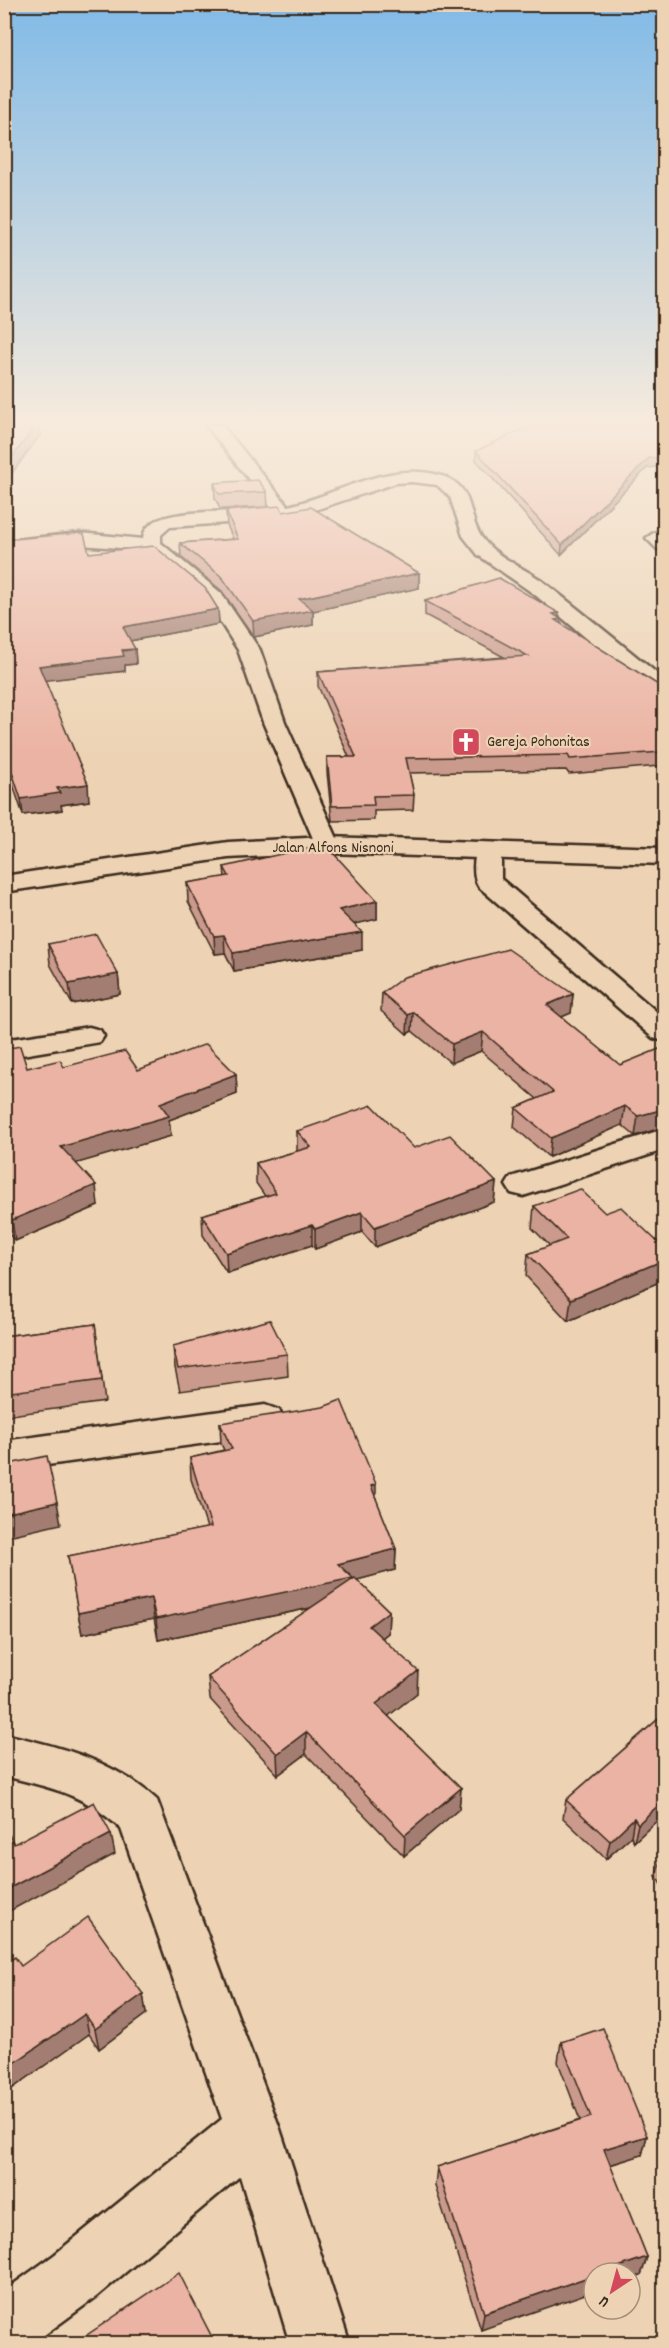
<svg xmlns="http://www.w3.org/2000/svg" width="669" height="2348" viewBox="0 0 669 2348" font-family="Dekko,sans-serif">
<rect width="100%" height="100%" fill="#edd3b4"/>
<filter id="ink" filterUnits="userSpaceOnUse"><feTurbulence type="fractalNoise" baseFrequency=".0167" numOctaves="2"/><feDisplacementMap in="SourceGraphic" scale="12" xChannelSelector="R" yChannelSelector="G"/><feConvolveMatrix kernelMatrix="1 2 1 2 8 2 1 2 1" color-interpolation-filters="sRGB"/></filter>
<g filter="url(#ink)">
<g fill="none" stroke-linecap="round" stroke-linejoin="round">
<g stroke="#3b2a1e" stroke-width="5">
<g id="minor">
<path d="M206 425H222L288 506C334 496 380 465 429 473 482 481 461 518 488 545 503 560 524 568 541 580 581 611 620 643 659 675L664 680V698L656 697 534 594 478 555 463 536 450 497 437 485 412 482 396 483 309 512 271 520 170 527 161 535V543L221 593 260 650 285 722 340 845 336 850 327 853 318 850 263 722 238 650 207 601 147 550 80 545 4 553V541L80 533 143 539C143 530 151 522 160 519 185 509 241 513 272 509Z"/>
<polygon points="655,532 664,536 664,550 657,549 646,538"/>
<path d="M488 844 497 847 501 852V879L664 1018V1041L653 1038 479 887C472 877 473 856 479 847Z"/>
<polygon points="89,1027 100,1030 104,1036 100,1042 4,1058 4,1040"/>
<polygon points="664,1129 664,1150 523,1196 511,1193 506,1185 511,1177"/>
<polygon points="265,1405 279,1410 284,1420 279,1430 265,1435 4,1471 4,1441"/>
<path d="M4 1734C61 1747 113 1760 157 1800L280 2129 350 2344H290L240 2176 96 2297 32 2344H4V2291L54 2255 222 2119 121 1829C85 1794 52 1788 4 1776Z"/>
</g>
</g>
<g stroke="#3b2a1e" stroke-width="5">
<polygon id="major" points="327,837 664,848 664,864 327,853 228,858 4,892 4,876 228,842"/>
</g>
<use href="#minor" fill="#edd3b4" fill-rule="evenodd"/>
<use href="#major" fill="#edd3b4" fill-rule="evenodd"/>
</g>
<g fill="#ca9a8c" stroke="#3b2a1e" stroke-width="1.5">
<polygon points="4,425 39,425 40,435 9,477 4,477"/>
<polygon points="664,425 664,466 647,468 561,555 476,460 476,451"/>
<polygon points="214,483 267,492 268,507 220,509 215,498"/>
<polygon points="226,511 283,512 419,573 419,588 313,611 313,625 254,637 222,591 181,557 180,543 233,539 227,525"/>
<polygon points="4,540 89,553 218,609 219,624 130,641 135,649 136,664 125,665 125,671 45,680 89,801 61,805 62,810 23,815 4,758"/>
<polygon points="425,601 559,613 558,617 561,624 658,685 664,685 664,785 659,766 569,774 566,770 409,773 414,795 413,810 374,811 374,820 332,821 327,772 327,757 349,757 318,686 318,672 504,657 425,615"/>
<polygon points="224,867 377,901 377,919 354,924 362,950 234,971 225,953 215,954 188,901 187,883 225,877"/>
<polygon points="48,944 118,974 120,994 72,1004 50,964"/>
<polygon points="382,993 573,994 571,1013 561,1017 620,1065 664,1047 664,1127 635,1136 622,1125 549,1157 514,1127 516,1108 537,1099 481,1051 451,1063 412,1031 407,1034 381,1011"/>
<polygon points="4,1049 27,1068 64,1067 236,1074 237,1094 169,1120 171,1136 76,1163 98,1206 15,1241 4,1228"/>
<polygon points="297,1131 414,1148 496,1182 494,1202 375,1247 362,1232 315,1249 312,1245 227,1273 203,1235 202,1215 265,1196 256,1183 256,1163 297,1151"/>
<polygon points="534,1206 605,1213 664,1248 664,1280 568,1321 526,1276 528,1254 550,1246 532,1228"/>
<polygon points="95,1324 105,1402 4,1416 4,1336"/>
<polygon points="173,1346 287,1354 288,1376 180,1391 175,1368"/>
<polygon points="220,1423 376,1499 396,1549 395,1570 357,1580 389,1611 388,1633 382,1638 417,1693 388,1716 461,1788 459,1809 404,1856 306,1754 278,1775 210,1699 208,1677 311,1608 158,1640 154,1619 82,1634 68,1556 207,1528 191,1479 190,1458 224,1450 221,1444"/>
<polygon points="664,1714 664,1814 634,1842 631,1836 606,1859 563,1818 566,1800"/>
<polygon points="664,1855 664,1890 656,1876 661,1857"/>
<polygon points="4,1964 21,1966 143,1994 146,2014 99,2049 89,2034 6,2093 4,2091"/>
<polygon points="561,2042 647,2136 642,2155 610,2165 647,2257 641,2275 630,2279 630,2273 481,2330 435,2186 437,2167 580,2120 558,2062"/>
</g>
<g fill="#a47d72" stroke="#3b2a1e" stroke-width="1.5">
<polygon points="36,425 39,425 40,435 9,477 7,464"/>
<polygon points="664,457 664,466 647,468 561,555 562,545 649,458"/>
<polygon points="419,573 419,588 313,611 313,625 254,637 253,621 299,599"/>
<polygon points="218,609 219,624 124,642 123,627"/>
<polygon points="559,613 558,619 561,619 560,632 553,614"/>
<polygon points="135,649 136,664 125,665 125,671 41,681 39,666"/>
<polygon points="88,784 89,801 61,805 62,810 23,815 21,799 57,788"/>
<polygon points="377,901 377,919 339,928 339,910"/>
<polygon points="362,932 362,950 234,971 233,953"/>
<polygon points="224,935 225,953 215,954 214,936"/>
<polygon points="118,974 120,994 72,1004 69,984"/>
<polygon points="573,994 571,1013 545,1024 547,1005"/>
<polygon points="413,1012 412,1031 407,1034 408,1015"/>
<polygon points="483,1032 481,1051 451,1063 452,1044"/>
<polygon points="236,1074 237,1094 169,1120 171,1136 64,1167 61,1147 160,1103"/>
<polygon points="625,1106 622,1125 549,1157 551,1138"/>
<polygon points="664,1109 664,1127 635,1136 638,1116"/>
<polygon points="496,1182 494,1202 375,1247 375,1227"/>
<polygon points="96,1185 98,1206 15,1241 12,1220"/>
<polygon points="362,1212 362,1232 315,1249 315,1229"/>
<polygon points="312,1225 312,1245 227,1273 226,1253"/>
<polygon points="664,1260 664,1280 568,1321 571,1299"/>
<polygon points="376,1484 376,1505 371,1486"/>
<polygon points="57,1502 61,1524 4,1537 4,1514"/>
<polygon points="396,1549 395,1570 353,1581 353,1599 158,1640 156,1619 338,1564"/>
<polygon points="151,1598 154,1619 82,1634 78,1613"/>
<polygon points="389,1611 388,1633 369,1648 369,1626"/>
<polygon points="418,1671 417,1693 376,1726 376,1704"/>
<polygon points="306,1732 306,1754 278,1775 277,1754"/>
<polygon points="461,1788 459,1809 404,1856 405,1835"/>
<polygon points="664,1800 664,1814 634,1842 638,1824"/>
<polygon points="634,1818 631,1836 606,1859 610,1841"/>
<polygon points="111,1834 115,1854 4,1914 4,1891"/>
<polygon points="143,1994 146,2014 99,2049 95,2029"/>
<polygon points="85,2014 89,2034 6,2093 4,2089 4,2070"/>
<polygon points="647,2136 642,2155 599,2168 604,2149"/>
<polygon points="647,2257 641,2275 630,2279 630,2273 601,2273"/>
<polygon points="594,2275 594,2291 481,2330 484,2313"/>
</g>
<g fill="#ebb3a3" stroke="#3b2a1e" stroke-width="1.5">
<polygon points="4,425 36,425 7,464 4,464"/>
<polygon points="531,425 664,425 664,457 649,458 562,545 476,451"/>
<polygon points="258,480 267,492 219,494 214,483"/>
<polygon points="280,506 283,512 311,507 419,573 299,599 313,610 253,621 222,577 180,543 238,539 226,511"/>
<polygon points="79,533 84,534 89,553 154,546 205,588 218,609 123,627 135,649 122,650 124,656 39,666 88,784 57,788 60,793 21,799 4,748 4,540"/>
<polygon points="499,578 559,613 553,614 561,619 555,620 658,685 664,685 664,763 661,752 570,759 568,755 406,758 414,795 373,796 374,805 332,806 327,757 356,757 318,672 528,656 425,601"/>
<polygon points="325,844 377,901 339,910 362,932 233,953 224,935 214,936 187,883 229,876 224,867"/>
<polygon points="96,934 118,974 69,984 48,944"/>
<polygon points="508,949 573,994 547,1005 620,1065 664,1047 664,1109 638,1116 625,1106 551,1138 516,1108 553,1092 483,1032 452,1044 413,1012 408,1015 382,993 404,977"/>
<polygon points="206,1044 236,1074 160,1103 169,1116 61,1147 96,1185 12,1220 4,1211 4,1049 20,1046 27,1068 60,1060 64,1067 125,1051 138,1070"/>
<polygon points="372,1105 414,1148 450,1135 496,1182 375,1227 362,1212 315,1229 312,1225 226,1253 202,1215 276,1193 256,1163 311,1147 297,1131"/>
<polygon points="580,1189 605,1213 621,1207 664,1248 664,1260 571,1299 528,1254 567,1239 534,1206"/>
<polygon points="270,1320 287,1354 178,1369 173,1346"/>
<polygon points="95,1324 102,1380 4,1393 4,1336"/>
<polygon points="341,1400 376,1484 371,1486 396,1549 338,1564 353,1578 156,1619 151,1598 78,1613 68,1556 211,1527 190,1458 232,1449 220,1423 323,1407"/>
<polygon points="47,1456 57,1502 4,1514 4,1465"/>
<polygon points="355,1578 389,1611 369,1626 418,1671 376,1704 461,1788 405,1835 306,1732 277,1754 208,1677"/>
<polygon points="664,1714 664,1800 638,1824 634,1818 610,1841 566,1800"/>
<polygon points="94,1802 111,1834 4,1891 4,1825 14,1844"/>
<polygon points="664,1855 664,1863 661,1857"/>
<polygon points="88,1917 143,1994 95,2029 85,2014 4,2070 4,1964 15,1957 21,1966"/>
<polygon points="603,2028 647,2136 604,2149 647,2257 601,2273 594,2273 594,2275 484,2313 437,2167 591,2117 561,2042"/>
<polygon points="179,2273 215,2343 75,2343"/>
<polygon points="454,2337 456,2343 431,2343"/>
</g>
</g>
<linearGradient id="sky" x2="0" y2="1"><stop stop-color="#81bae7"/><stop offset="0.56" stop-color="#f7ebdd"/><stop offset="1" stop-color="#f7ebdd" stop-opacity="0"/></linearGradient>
<rect width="669" height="754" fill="url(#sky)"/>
<defs>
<g id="church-square" transform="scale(1.5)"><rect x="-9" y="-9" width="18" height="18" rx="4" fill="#d1495b" stroke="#edd3b4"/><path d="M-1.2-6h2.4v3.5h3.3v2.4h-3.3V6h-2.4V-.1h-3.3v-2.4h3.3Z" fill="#fff"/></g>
</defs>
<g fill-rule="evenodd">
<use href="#church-square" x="466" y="742"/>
</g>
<g text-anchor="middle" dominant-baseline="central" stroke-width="4.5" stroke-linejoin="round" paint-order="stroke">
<g font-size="16" fill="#3b2a1e" stroke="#edd3b4" text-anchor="start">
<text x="487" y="742">Gereja Pohonitas</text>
</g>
<g font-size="16" fill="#3b2a1e" stroke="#edd3b4">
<text x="333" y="848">Jalan Alfons Nisnoni</text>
</g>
</g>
<rect width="669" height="2348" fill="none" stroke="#edd3b4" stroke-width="24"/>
<rect x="12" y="12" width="645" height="2324" fill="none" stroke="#3b2a1e" stroke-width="2" filter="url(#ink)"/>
<g transform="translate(612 2291) rotate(216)"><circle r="28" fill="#edd3b4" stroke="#a68f78" stroke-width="1.5"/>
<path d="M0-4.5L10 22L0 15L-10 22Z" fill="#d1495b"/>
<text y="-9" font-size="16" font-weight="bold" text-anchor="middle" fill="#3b2a1e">U</text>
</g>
</svg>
